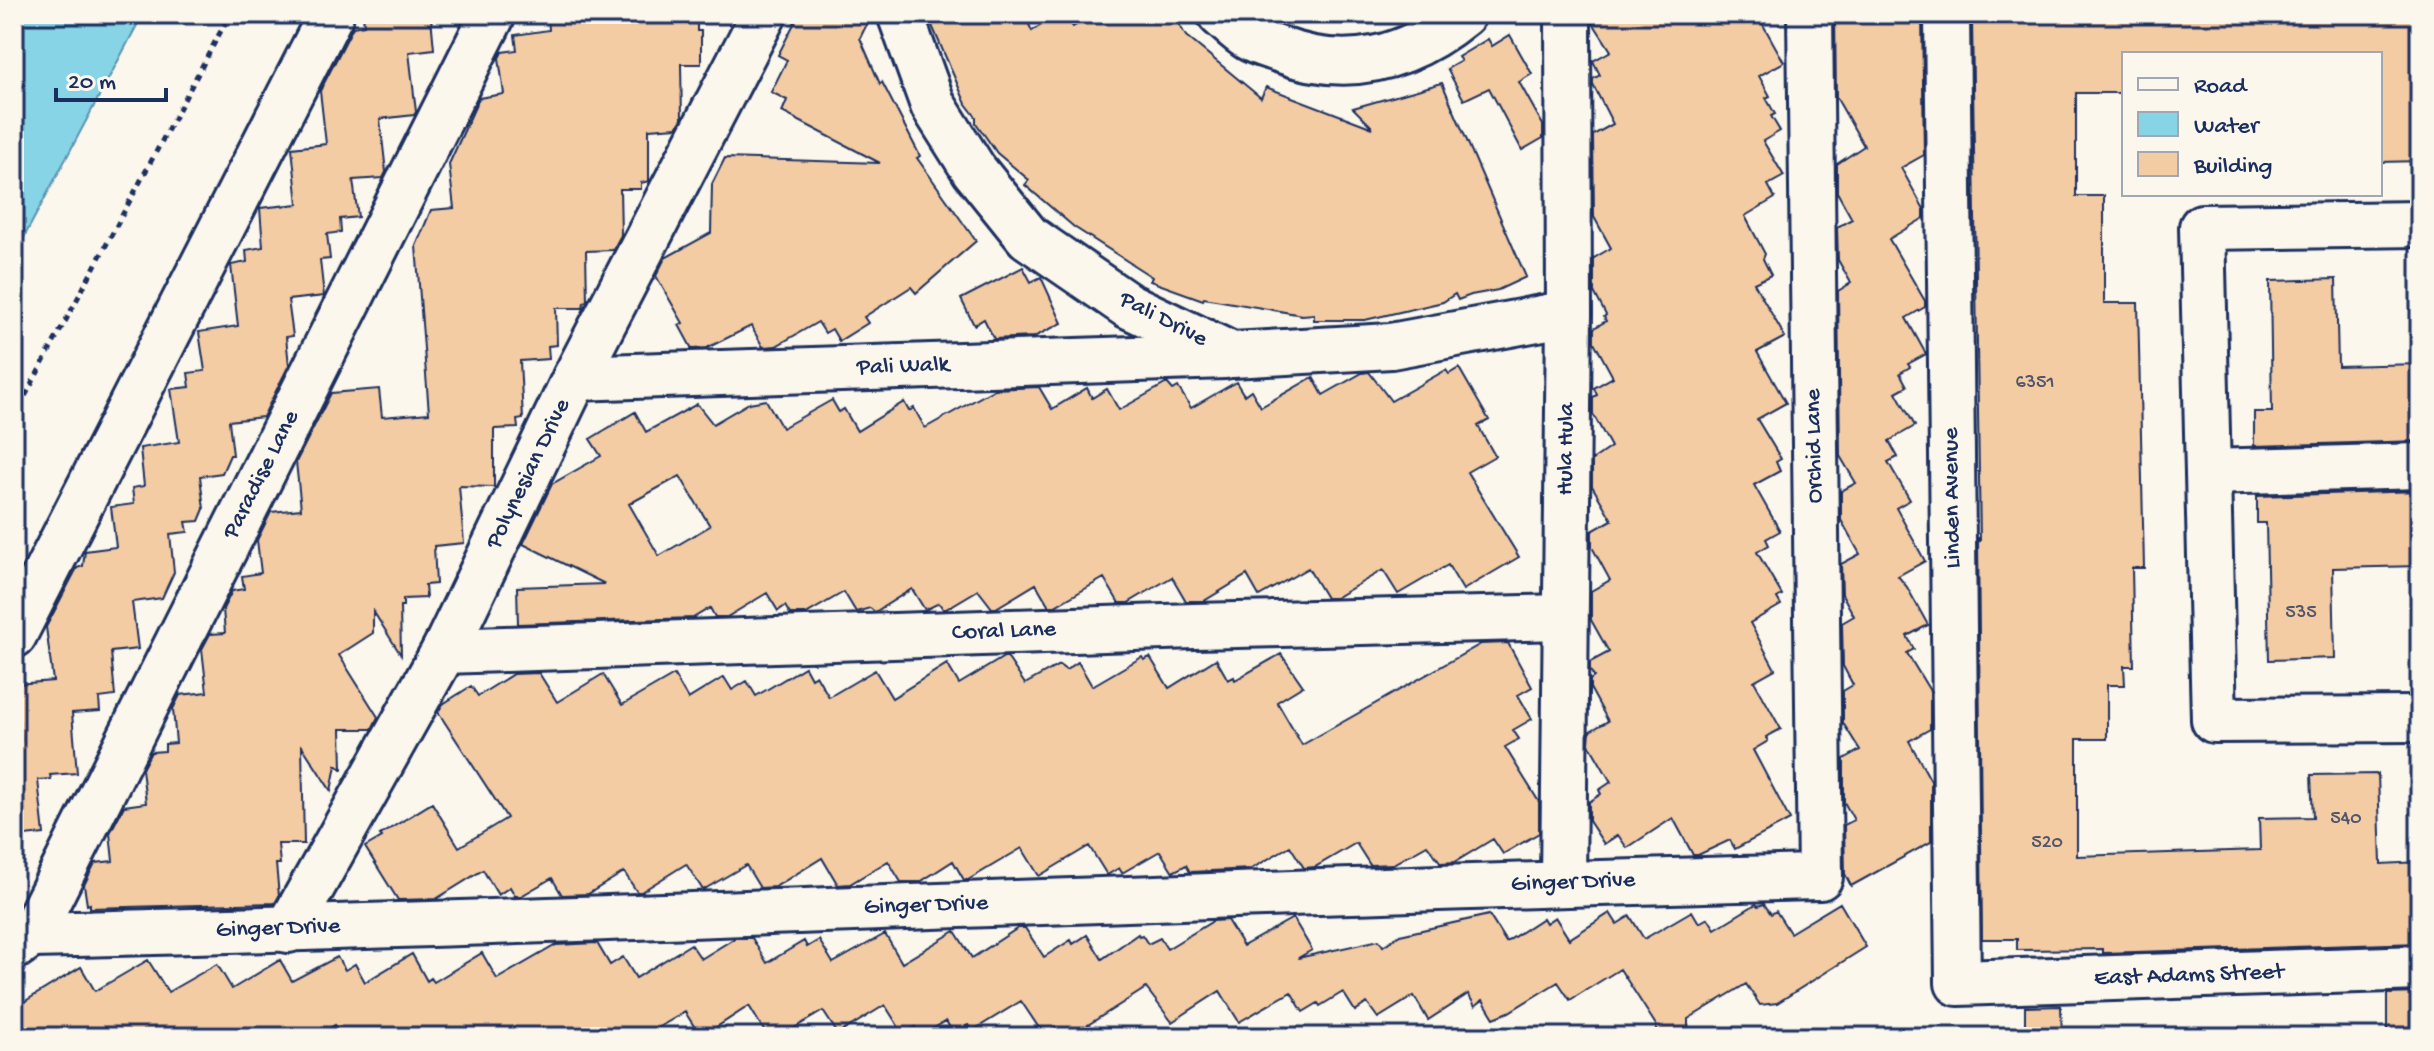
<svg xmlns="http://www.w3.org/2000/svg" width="2434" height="1051" viewBox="0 0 2434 1051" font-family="'Gochi Hand',sans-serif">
<rect width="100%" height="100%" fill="#fbf7ec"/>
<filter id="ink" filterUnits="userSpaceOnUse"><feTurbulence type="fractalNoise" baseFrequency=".0125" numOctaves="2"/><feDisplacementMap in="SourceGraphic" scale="16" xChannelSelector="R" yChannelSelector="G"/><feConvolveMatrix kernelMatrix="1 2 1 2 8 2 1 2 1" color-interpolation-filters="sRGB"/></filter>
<g filter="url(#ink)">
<polygon fill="#86d4e5" stroke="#5b92af" stroke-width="2" points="14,14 143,14 14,256"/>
<g fill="#f4cca3" stroke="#1b2f5e" stroke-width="2" fill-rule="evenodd">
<polygon points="363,14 427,14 428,17 431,17 434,49 409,52 416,112 414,115 380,119 386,172 383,178 353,180 358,217 340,219 341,232 327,234 330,259 320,260 324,296 288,300 293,336 286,337 289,365 263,417 229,421 233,455 230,455 222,473 200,476 204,509 199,521 186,522 188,532 170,534 174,572 162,598 132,602 138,649 111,652 115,696 99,698 100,711 72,713 77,773 50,775 51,779 38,780 44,834 14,837 14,742 21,741 16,684 53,681 46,627 77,568 83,566 85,551 116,547 111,507 134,504 132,488 144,486 140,448 179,442 171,389 190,387 188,373 205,371 199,332 238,326 231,265 247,262 246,250 263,247 260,208 298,204 292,148 326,144 320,91 353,27 364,25"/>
<polygon points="548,14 697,14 697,31 701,31 701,64 681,64 682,119 677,127 649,129 649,181 641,183 641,189 620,189 621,235 613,250 586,251 587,301 584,302 583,308 556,308 557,345 548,346 549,359 520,361 523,419 517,420 518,428 494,429 494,487 459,486 464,543 434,546 436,584 425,585 426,598 403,599 403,606 400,606 401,655 373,611 373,633 339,655 378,717 372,729 341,729 342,769 336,765 331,791 302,746 304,844 278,844 280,864 276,864 279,896 275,903 90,908 90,904 87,905 84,885 95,863 113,861 110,833 124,806 146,803 142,769 151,752 165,751 165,744 176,743 173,709 180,695 207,692 202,649 210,634 225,633 223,609 232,591 244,589 242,576 261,573 257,540 271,512 301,509 296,462 331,393 379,389 382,417 429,413 416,246 431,210 454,208 449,164 479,98 504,94 499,58 502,52 517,50 515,35 549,30"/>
<polygon points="799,14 872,14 860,38 880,84 882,82 920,156 917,158 976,241 916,293 911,287 864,317 868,323 839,341 832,329 825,333 818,322 776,346 763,347 751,326 707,348 692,349 679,325 683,323 656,276 665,258 711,233 712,184 725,158 880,163 782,112 787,100 771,92 787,60 778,55"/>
<polygon points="927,14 1024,14 1032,31 1058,14 1064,14 1073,27 1094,14 1173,14 1186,36 1261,98 1266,87 1373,128 1353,108 1442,83 1526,277 1498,290 1471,295 1458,300 1455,294 1443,302 1365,320 1314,320 1314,314 1302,315 1204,298 1203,300 1150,281 1152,277 1074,227 1025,185 1029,180 997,153 976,123 976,117 966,104"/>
<polygon points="1593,14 1757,14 1784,62 1759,76 1770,96 1766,98 1775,114 1771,116 1780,131 1763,141 1784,176 1768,185 1775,198 1745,216 1765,254 1763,259 1771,275 1754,283 1785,337 1757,352 1786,403 1757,419 1781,459 1776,462 1780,471 1754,485 1780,531 1766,539 1769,545 1757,552 1782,595 1777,598 1781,605 1750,623 1775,669 1754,681 1781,729 1766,737 1768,741 1753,750 1790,820 1735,849 1730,840 1698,855 1693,855 1673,818 1627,848 1618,835 1604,844 1589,821 1589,802 1601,794 1599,790 1611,782 1589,744 1590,731 1608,721 1590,688 1590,680 1594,677 1590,670 1590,662 1609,652 1591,620 1591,591 1610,580 1592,547 1592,531 1612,520 1592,486 1592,460 1611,447 1593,414 1593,397 1597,395 1594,388 1613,377 1594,342 1594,328 1606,321 1604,317 1606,315 1594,292 1594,258 1611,248 1594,217 1593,135 1613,124 1593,85 1593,79 1600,75 1593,61 1611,51 1593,23"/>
<polygon points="1835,14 1922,14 1924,155 1901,168 1924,209 1924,218 1889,239 1925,301 1925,307 1906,318 1926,354 1908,364 1910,367 1900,373 1907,386 1896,392 1915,426 1889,441 1898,457 1888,462 1910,500 1896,508 1925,561 1898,576 1907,587 1928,625 1907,636 1914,649 1907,653 1930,691 1930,729 1909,741 1931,781 1931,842 1851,886 1845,874 1844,825 1854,820 1844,802 1844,759 1860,750 1843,723 1843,691 1853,685 1843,666 1842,623 1854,616 1842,594 1841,564 1860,554 1841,520 1841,491 1856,483 1840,456 1838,291 1851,283 1838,260 1837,227 1852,219 1837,192 1837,164 1864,146 1836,97"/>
<polygon points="1984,14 2420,14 2420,161 2380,162 2380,54 2124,54 2124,93 2076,93 2076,196 2104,196 2104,303 2138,303 2144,568 2132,568 2134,666 2124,666 2125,685 2107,685 2107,739 2077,739 2077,856 2260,850 2259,818 2313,817 2311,775 2378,774 2381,864 2420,862 2420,943 2103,953 2103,949 2017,950 2017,939 1982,939 1978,537 1980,542 1972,19 1984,19"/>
<polygon points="1510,35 1532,74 1519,82 1543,125 1543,138 1522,150 1489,88 1464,100 1447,69 1461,61 1458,57 1488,39 1492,46"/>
<polygon points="1023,267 1031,282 1041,277 1062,323 1034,337 994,339 984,319 974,325 961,299"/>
<polygon points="2336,279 2338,366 2420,364 2420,441 2254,446 2254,412 2272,412 2270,281"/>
<path d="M1459 368 1489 420 1478 426 1495 456 1467 472 1519 557 1463 590 1448 565 1398 594 1383 570 1335 598H1326L1308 568 1259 596 1247 575 1204 601H1186L1172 577 1128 603H1119L1104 578 1055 606H1049L1036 584 996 608H992L978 590 946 609H943L939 603 925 610 912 589 875 612 870 608 856 612 844 592 806 614H790L785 606 778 611 767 593 727 617H715L710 608 693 618 518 624 517 587 605 584 523 544 552 484 601 456 590 439 635 412 646 432 697 404 713 424 749 403 766 400 782 428 832 400 839 412 844 409 857 431 904 402 909 411 914 408 925 428 995 389 1039 387 1052 409 1087 388 1092 398 1107 389 1119 410 1167 383 1173 390 1178 387 1191 408 1236 382 1244 395 1251 390 1261 407 1313 377 1323 395 1362 373 1369 372 1391 401 1446 370 1449 374ZM680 476 710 526 659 556 629 504Z"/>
<polygon points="2420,491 2420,566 2333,568 2335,658 2269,660 2266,523 2257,523 2257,496"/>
<polygon points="1508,643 1532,687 1518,695 1532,719 1513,730 1519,739 1505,747 1539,802 1539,833 1503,854 1493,839 1455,862 1441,863 1427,845 1393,864 1370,865 1356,843 1315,867 1304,868 1290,846 1251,869 1190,872 1186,865 1173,872 1160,851 1122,873 1119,868 1107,875 1089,846 1039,876 1022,848 968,880 964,880 953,861 920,882 901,882 888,861 850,884 838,885 822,858 775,887 760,888 746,865 703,890 686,864 641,892 637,892 624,872 588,894 562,895 552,878 521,896 515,896 510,887 498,895 483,870 436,899 398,900 365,847 382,837 380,835 432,803 459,847 507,818 438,712 443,704 471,686 478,696 513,674 539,673 557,702 603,674 622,705 674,675 688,699 724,677 732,690 747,681 756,696 805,667 811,678 816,675 829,697 875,670 892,698 947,664 959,684 1004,657 1007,657 1025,684 1059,665 1066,670 1078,662 1092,686 1142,657 1144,660 1150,657 1169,688 1216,659 1228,680 1234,677 1235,680 1281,654 1303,686 1277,702 1302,745 1481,644"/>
<polygon points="1840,903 1866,947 1777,1003 1760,1005 1746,984 1688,1019 1688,1037 1656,1037 1656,1025 1620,969 1570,1000 1558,982 1509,1012 1494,1018 1483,1000 1475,1006 1468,994 1428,1020 1414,996 1378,1018 1367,1003 1355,1011 1343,992 1320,1006 1318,1003 1303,1012 1291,992 1239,1022 1220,991 1172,1022 1146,988 1080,1030 1080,1037 1045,1037 1021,1001 972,1031 968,1025 953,1033 946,1021 921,1036 915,1027 903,1034 885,1005 838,1034 823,1011 779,1037 768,1037 749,1006 701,1037 685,1012 642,1037 613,1037 607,1027 589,1037 342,1037 335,1025 315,1037 14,1037 14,1008 81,967 95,991 148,960 168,992 217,964 232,989 280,960 292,981 337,957 345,970 355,964 365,982 412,954 427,981 431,978 434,982 482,953 497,979 556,945 597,943 610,965 623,957 636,978 691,944 701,959 735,938 752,938 767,963 804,941 807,947 819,940 833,963 885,934 902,963 955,931 972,958 1018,928 1025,928 1044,957 1071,940 1073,944 1087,935 1102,959 1138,934 1139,936 1142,935 1148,944 1160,938 1167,949 1213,921 1227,920 1243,946 1293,918 1312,950 1298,958 1379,940 1383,946 1400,935 1489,915 1506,942 1543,918 1546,923 1555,917 1569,939 1610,913 1617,924 1630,916 1644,939 1692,911 1699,923 1708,918 1715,929 1756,904 1758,906 1764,904 1771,914 1776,911 1790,933"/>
<polygon points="2420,993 2420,1037 2387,1037 2387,994"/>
<polygon points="2061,1006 2062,1037 2025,1037 2025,1007"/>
</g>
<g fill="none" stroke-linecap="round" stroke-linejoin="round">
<g stroke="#1b2f5e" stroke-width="50">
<g id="minor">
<polyline points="900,14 933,105 974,170 1028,237 1127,305 1232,355 1391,346 1569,313"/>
<path d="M1220 14C1229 22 1239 32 1249 38 1257 43 1269 46 1278 49 1347 75 1407 60 1463 14"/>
<polyline points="1947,14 1958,983 2420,968"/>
<polyline points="2420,224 2202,227 2214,720 2420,719"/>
<polyline points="575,378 1225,356"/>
<polyline points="2208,472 2420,466"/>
<polyline points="14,635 331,14"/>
<polyline points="444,651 1194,626 1564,617"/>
<polyline points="1563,883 1569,313 1568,14"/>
<polyline points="288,930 444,651 575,378 764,14"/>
<path d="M31 935C628 922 1224 891 1820 877L1810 14"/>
<polyline points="14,947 31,935 493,14"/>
</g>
</g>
<polyline stroke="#1b2f5e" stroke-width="5" stroke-dasharray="6 6" stroke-linecap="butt" points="14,417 230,14"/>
<use href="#minor" stroke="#fbf7ec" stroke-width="44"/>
</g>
</g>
<g text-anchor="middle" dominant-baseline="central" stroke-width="8" stroke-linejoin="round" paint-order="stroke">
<g font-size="20" fill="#51566f">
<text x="2035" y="383">6351</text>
<text x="2301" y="613">535</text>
<text x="2346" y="819">540</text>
<text x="2047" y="843">520</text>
</g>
<g font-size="24" fill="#1b2f5e" stroke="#fbf7ec">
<text transform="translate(1163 320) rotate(27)">Pali Drive</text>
<text transform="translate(903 367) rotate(-2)">Pali Walk</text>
<text transform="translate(1815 446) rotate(-91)">Orchid Lane</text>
<text transform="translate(1567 449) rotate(-89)">Hula Hula</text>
<text transform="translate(529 474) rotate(-64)">Polynesian Drive</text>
<text transform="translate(262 475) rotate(-63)">Paradise Lane</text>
<text transform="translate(1953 498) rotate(-91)">Linden Avenue</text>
<text transform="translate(1004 632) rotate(-2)">Coral Lane</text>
<text transform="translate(1573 883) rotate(-2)">Ginger Drive</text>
<text transform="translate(926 906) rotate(-2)">Ginger Drive</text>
<text transform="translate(278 929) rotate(-2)">Ginger Drive</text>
<text transform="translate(2189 976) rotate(-2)">East Adams Street</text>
</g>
</g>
<rect width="2434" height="1051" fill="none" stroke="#fbf7ec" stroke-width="48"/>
<rect x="24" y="24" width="2386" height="1003" fill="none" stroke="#1b2f5e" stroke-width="3" filter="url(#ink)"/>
<rect x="2122" y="52" width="260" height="144" fill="#fbf7ec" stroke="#a1a7b3" stroke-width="2"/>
<rect x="2138" y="78" width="40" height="12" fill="#fbf7ec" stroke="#a1a7b3" stroke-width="2"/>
<text x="2194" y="92" font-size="24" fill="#1b2f5e">Road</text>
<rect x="2138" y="112" width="40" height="24" fill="#86d4e5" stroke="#a1a7b3" stroke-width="2"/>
<text x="2194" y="132" font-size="24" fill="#1b2f5e">Water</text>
<rect x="2138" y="152" width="40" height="24" fill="#f4cca3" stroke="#a1a7b3" stroke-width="2"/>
<text x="2194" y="172" font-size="24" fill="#1b2f5e">Building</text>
<path d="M56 88v12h110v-12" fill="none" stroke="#1b2f5e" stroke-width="4"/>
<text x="68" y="88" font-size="24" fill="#1b2f5e" stroke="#fbf7ec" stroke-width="6" paint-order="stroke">20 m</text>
</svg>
